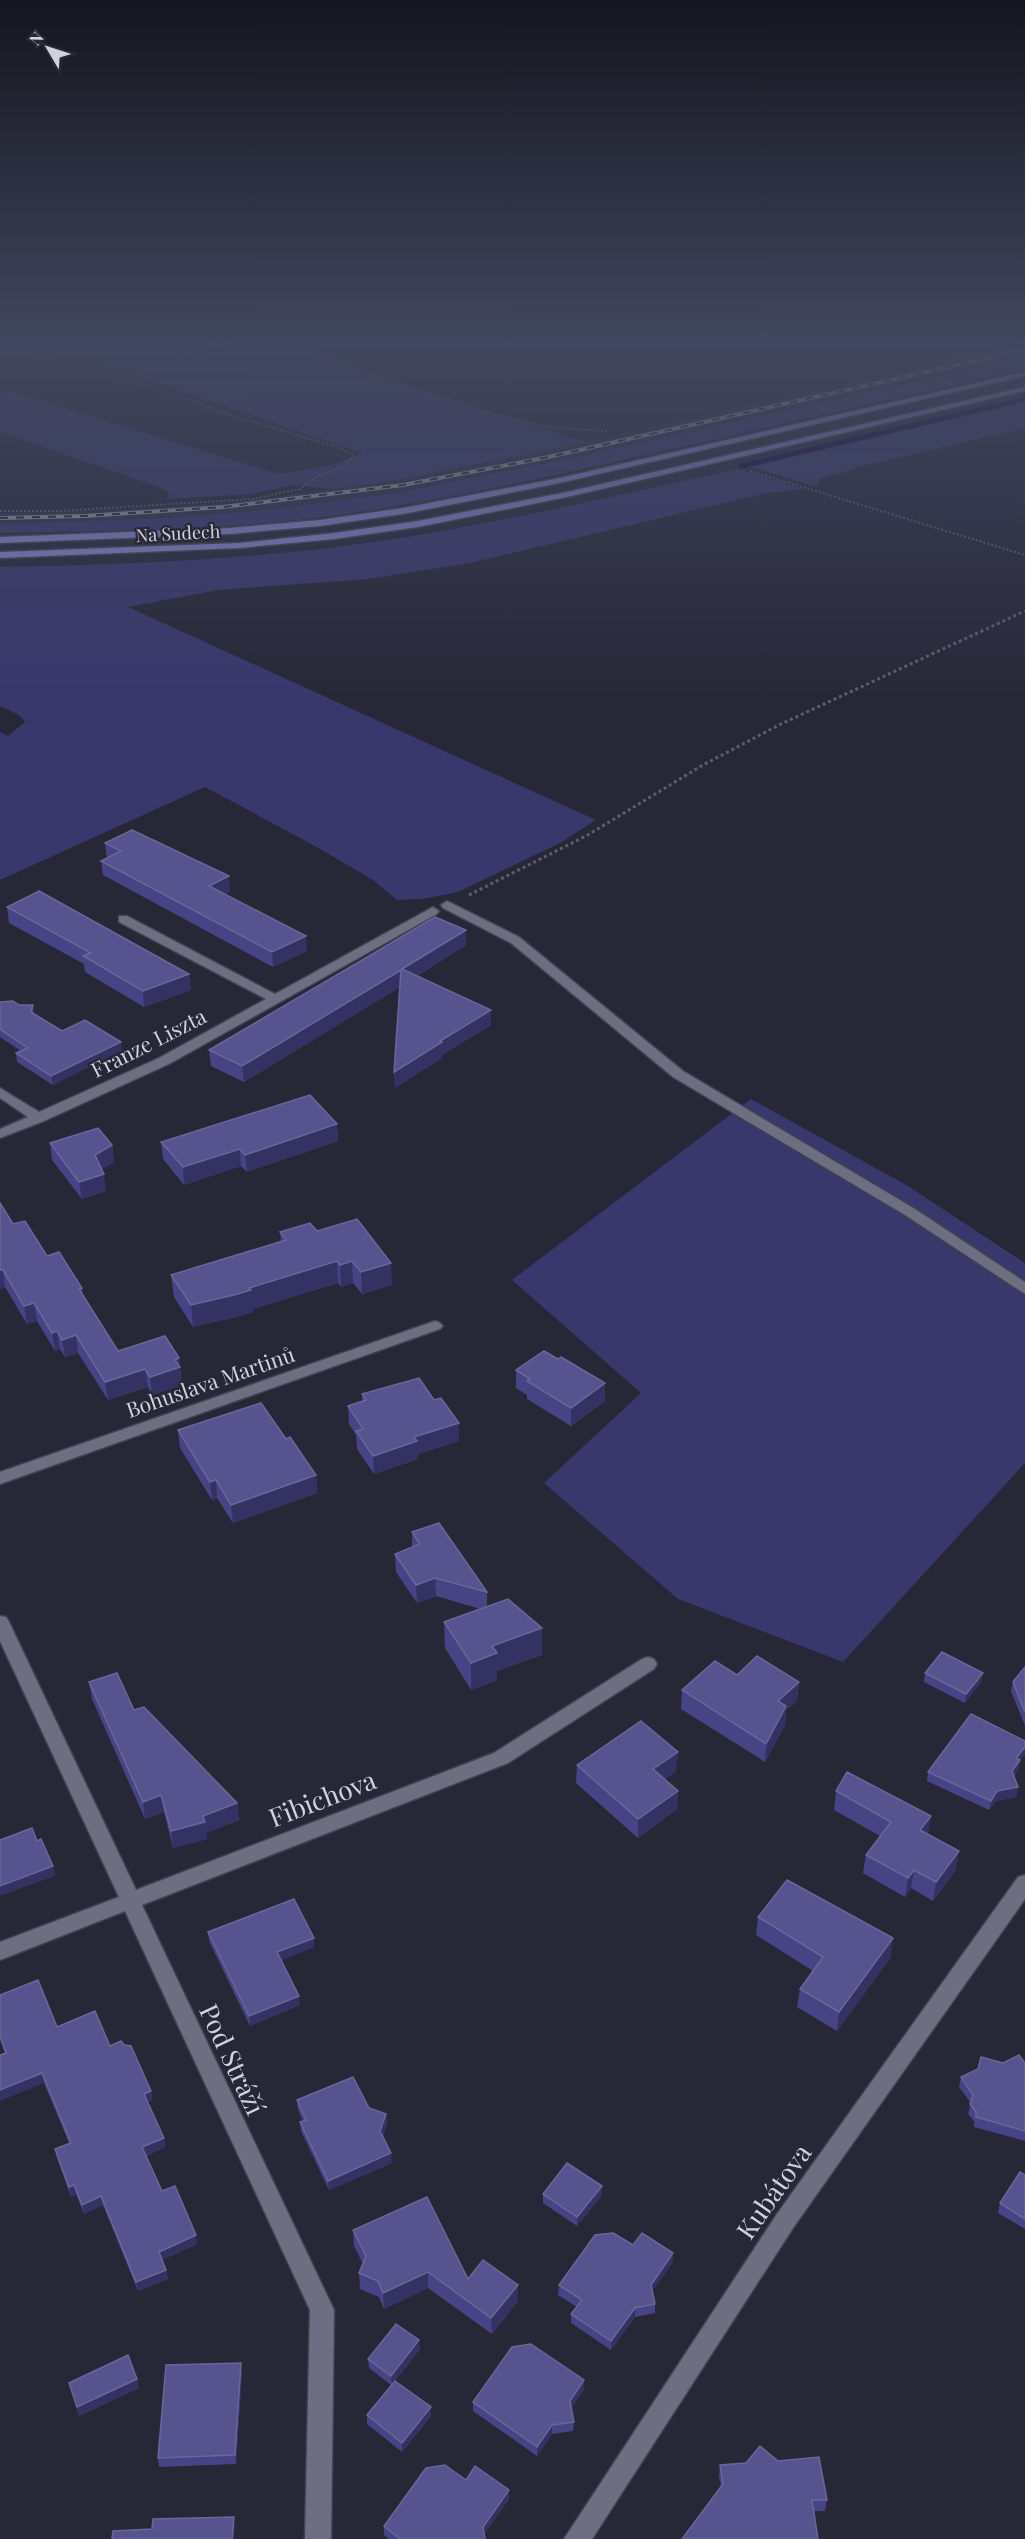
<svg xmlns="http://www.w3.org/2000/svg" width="1025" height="2539" viewBox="0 0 1025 2539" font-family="'Playfair Display',serif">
<rect width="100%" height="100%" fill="#272737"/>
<polygon fill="#303146" points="1025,344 1025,357 558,461 396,493 276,509 167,518 0,524 0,513 148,508 246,501 394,480 599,439"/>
<g fill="#39386d">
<polygon points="11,340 131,340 93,346 16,343"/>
<polygon points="270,340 277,340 406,387 587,442 395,480 333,489 293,485 251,494 165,499 169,496 168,492 159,487 0,432 0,393 10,391 278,474 333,465 362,453 93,361 169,357 222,350"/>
<path d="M1025 357V369C904 396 783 424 663 451 550 476 438 502 324 517 216 530 108 531 0 533V524L167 518 276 509 396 493 558 461Z"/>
<polygon points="1025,402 1025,428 862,466 820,479 817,487 750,467"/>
<path d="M738 469 803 489 766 493 470 563 367 579 218 590 128 607 596 820 560 843 458 892 422 899 397 900 373 880 315 846 205 787 0 880V732L8 736 25 722 19 715 0 706V567C132 565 264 559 394 539 510 521 623 494 738 469Z"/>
<polygon points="751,1099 908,1186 1025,1263 1025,1463 843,1662 678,1599 544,1483 641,1393 512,1280"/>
</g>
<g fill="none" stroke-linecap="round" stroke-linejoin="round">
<polyline stroke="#130144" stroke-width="5" points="741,466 1025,399"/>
<g stroke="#424250" stroke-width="3">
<g id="minor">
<polygon points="447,901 519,937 683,1071 915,1209 1025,1282 1025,1294 905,1215 673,1077 511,943 443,908 441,905"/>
<polygon points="433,907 439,911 437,914 169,1064 44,1121 0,1138 0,1129 28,1117 0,1098 0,1088 39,1112 159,1058 266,999 119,922 119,916 127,916 275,994"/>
<polygon points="435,1321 440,1323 443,1326 440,1329 0,1484 0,1472"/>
<polygon points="0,1616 6,1617 9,1622 136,1890 494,1753 642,1659 648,1657 654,1659 657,1664 654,1669 508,1763 142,1905 334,2310 331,2539 305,2539 310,2310 125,1911 0,1960 0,1942 119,1897 0,1641"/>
<polygon points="1025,1875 1025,1899 793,2228 592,2539 564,2539 777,2214 1018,1877"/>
</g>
</g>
<g stroke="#424250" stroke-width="3">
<polygon id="tertiary" points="232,340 250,340 176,355 132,356 0,351 0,347 132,352 176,351"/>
</g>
<g stroke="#424250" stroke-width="3">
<g id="primary">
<polygon points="1025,372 1025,376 555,484 403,514 320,526 229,534 0,543 0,537 229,528 320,520 403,508 555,479"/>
<polygon points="1025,387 1025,391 567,497 418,527 334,539 239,548 0,558 0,552 239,543 334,533 418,521 567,492"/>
</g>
</g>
<g stroke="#5d5d6c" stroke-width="2" stroke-dasharray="2 2" stroke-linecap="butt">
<polyline points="297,340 311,350 375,376 498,415 551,428 610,431"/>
<polyline points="750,471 1025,555"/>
<polyline points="0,511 59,511 253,499 300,489 316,477 342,467 355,456 340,448 230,415 112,373"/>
</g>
<polyline stroke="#5d5d6c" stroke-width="3" stroke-dasharray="3 3" stroke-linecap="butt" points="469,895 586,836 703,765 781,724 1025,611"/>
<use href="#minor" fill="#6d6e81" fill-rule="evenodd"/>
<use href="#tertiary" fill="#6d6e81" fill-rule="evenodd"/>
<use href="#primary" fill="#8485c8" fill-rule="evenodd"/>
<g stroke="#9596a2" stroke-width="4">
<polyline id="rail" points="0,518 85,516 223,507 403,485 544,458 1025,350"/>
</g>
<use href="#rail" stroke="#272737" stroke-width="2" stroke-dasharray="8" stroke-linecap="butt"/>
</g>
<g fill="#474485">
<polygon points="105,843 230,891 225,894 307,951 273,967 103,875 101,861 107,858"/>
<polygon points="7,907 189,974 191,990 144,1007 85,972 84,964 9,923"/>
<polygon points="466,930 466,945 417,976 491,1025 442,1055 442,1058 395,1088 394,1072 400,987 244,1082 211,1066 209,1050"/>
<polygon points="0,1002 19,1005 33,1005 34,1014 62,1031 122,1050 53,1085 17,1062 16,1053 21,1051 0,1037"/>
<polygon points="337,1124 338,1141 247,1172 241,1166 184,1185 163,1159 161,1142"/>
<polygon points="50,1143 112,1145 114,1162 102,1169 106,1191 82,1199 52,1160"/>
<polygon points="0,1203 13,1224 82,1288 83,1296 118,1351 179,1358 182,1385 152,1395 148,1387 108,1400 78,1353 65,1357 60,1349 55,1351 37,1321 27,1324 5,1287 0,1289"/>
<polygon points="317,1231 392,1285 362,1294 353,1283 341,1287 338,1283 252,1309 253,1312 236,1317 193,1327 174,1297 171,1275 281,1242 280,1232"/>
<polygon points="516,1370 605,1401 571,1426 527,1399 527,1395 516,1388"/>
<polygon points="362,1394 459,1441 418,1454 418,1459 374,1474 357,1449 356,1435 349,1424 348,1406 362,1402"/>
<polygon points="178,1430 286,1439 316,1475 317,1493 233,1523 217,1498 212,1500 180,1448"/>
<polygon points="412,1532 487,1592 487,1607 542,1628 542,1655 497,1671 497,1680 471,1690 445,1648 444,1622 480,1609 436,1596 417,1603 396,1572 395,1554 412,1547"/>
<polygon points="1025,1667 1025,1726 1011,1691 1013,1682"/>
<polygon points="925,1673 981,1682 965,1703 924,1682"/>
<polygon points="737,1675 799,1682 797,1701 786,1710 785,1725 765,1762 681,1709 682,1690"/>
<polygon points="89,1682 134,1710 237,1803 239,1820 206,1833 207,1839 173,1848 164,1812 145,1819 92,1699"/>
<polygon points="1025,1741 1025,1754 1020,1760 1018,1770 1014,1776 1018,1787 1016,1797 996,1801 989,1810 927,1781 928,1772"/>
<polygon points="577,1765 676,1771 665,1779 678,1791 677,1809 638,1838 576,1783"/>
<polygon points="836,1791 928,1834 956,1870 933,1901 911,1888 905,1897 863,1873 866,1855 880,1836 834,1810"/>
<polygon points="758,1917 891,1957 837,2031 797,2007 800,1989 813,1971 756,1935"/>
<polygon points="208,1932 314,1947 281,1960 300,2005 250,2026 209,1941"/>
<polygon points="0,1995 57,2027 110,2046 151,2091 152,2100 148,2102 164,2138 165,2147 146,2156 162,2191 197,2244 162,2260 166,2270 168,2279 138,2291 103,2205 84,2214 76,2194 71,2197 57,2158 55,2149 69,2143 44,2083 5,2053 0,2040"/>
<polygon points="1003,2063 1025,2063 1025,2141 974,2127 974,2121 968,2114 971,2103 959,2087 961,2077"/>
<polygon points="297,2100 369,2108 386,2114 387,2123 383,2136 392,2163 329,2190 301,2131 300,2122 303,2121 298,2110"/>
<polygon points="1025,2175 1025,2229 998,2213 1000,2203"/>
<polygon points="543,2194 602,2195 577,2226 543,2203"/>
<polygon points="353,2230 468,2279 518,2285 518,2301 492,2334 428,2288 384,2309 379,2297 360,2289 359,2273 363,2264 354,2246"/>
<polygon points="633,2245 673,2253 673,2262 652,2291 655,2304 655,2313 635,2317 611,2350 571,2323 571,2314 577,2307 558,2295 559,2285"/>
<polygon points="420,2349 395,2381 431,2416 402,2452 367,2424 367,2415 391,2385 369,2368 368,2359"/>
<polygon points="242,2372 236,2464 159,2467 158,2458"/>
<polygon points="137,2379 139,2388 79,2416 69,2383"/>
<polygon points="584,2380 584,2389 571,2408 574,2422 573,2431 552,2434 537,2456 473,2411 473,2402"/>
<polygon points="778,2461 827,2500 825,2511 814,2511 721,2487 719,2476 720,2465"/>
<polygon points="466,2480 509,2490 509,2499 484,2534 485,2539 389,2539 384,2535 384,2526"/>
</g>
<g fill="#343262">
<polygon points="229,876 230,891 211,900 209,886"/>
<polygon points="466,930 466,945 403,984 402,969"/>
<polygon points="306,936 307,951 273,967 272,952"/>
<polygon points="401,970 402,986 244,1082 242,1066"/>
<polygon points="189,974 191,990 144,1007 143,991"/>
<polygon points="491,1010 491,1025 442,1055 442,1058 395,1088 394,1072 440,1041"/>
<polygon points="121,1042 122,1050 53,1085 51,1076"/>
<polygon points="337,1124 338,1141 247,1172 245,1155"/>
<polygon points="112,1145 114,1162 97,1172 95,1155"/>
<polygon points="240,1149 241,1166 184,1185 183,1167"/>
<polygon points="104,1174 106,1191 82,1199 79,1182"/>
<polygon points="337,1261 338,1283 252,1309 253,1312 236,1317 193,1327 191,1305"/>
<polygon points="352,1261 353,1283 341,1287 340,1265"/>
<polygon points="391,1263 392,1285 362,1294 361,1272"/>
<polygon points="0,1270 3,1270 5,1287 0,1289"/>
<polygon points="34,1303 37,1321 27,1324 24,1306"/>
<polygon points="57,1331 60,1349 55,1351 52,1333"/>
<polygon points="76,1335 78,1353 65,1357 62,1340"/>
<polygon points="179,1358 182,1385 152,1395 150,1377 175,1360"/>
<polygon points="145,1369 148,1387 108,1400 105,1382"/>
<polygon points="605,1383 605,1401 571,1426 571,1408"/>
<polygon points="459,1423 459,1441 418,1454 418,1459 374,1474 373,1456 414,1437"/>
<polygon points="316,1475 317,1493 233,1523 231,1505"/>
<polygon points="216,1480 217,1498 212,1500 210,1482"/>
<polygon points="435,1578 436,1596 417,1603 416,1585"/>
<polygon points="542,1628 542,1655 497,1671 497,1680 471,1690 471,1663 492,1646"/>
<polygon points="983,1673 981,1682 965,1703 966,1694"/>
<polygon points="799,1682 797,1701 786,1710 785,1725 765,1762 766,1744 778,1701"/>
<polygon points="1025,1747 1025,1754 1020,1760 1018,1770 1010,1781 1016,1758"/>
<polygon points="678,1752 676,1771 652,1788 653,1769"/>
<polygon points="1018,1787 1016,1797 996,1801 989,1810 991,1801 997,1791"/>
<polygon points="678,1791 677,1809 638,1838 638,1819"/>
<polygon points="161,1795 164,1812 145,1819 143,1802"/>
<polygon points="237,1803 239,1820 206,1833 207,1839 173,1848 171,1831 203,1816"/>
<polygon points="931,1816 928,1835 920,1830"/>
<polygon points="959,1851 956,1870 933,1901 936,1882"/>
<polygon points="53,1866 55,1876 0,1896 0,1886"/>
<polygon points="914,1870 911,1888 905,1897 908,1878"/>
<polygon points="314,1938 314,1947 278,1962 277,1952"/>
<polygon points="893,1938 891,1957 837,2031 839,2012"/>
<polygon points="299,1996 300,2005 250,2026 249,2016"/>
<polygon points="42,2073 44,2083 0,2101 0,2090"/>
<polygon points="151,2091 152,2100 146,2103 144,2094"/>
<polygon points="386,2114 387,2123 381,2141 380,2131"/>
<polygon points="164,2138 165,2147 144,2156 142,2147"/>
<polygon points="391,2153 392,2163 329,2190 328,2181"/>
<polygon points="74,2185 76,2194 71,2197 69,2187"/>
<polygon points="602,2186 602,2195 577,2226 577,2217"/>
<polygon points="101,2196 103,2205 84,2214 82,2205"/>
<polygon points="196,2235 197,2244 160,2261 159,2252"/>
<polygon points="673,2253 673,2262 650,2294 651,2285"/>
<polygon points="166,2270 168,2279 138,2291 136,2282"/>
<polygon points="428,2272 428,2288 384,2309 383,2293"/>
<polygon points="518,2285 518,2301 492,2334 491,2318"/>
<polygon points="635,2308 635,2317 611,2350 611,2341"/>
<polygon points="419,2340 420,2349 392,2385 391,2376"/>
<polygon points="241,2363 242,2372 236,2464 235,2455"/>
<polygon points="137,2379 139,2388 79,2416 77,2407"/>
<polygon points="584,2380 584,2389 569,2410 570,2401"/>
<polygon points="431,2407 431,2416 402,2452 402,2443"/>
<polygon points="552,2425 552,2434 537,2456 537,2447"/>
<polygon points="509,2490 509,2499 484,2535 483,2527"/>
<polygon points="234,2517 235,2525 234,2539 232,2539"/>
</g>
<g fill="#56538e" stroke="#69679a" stroke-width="1.5">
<polygon points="132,830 229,876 209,886 306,936 272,952 101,861 121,851 105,843"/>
<polygon points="39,891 189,974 143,991 83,956 91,953 7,907"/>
<polygon points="435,917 466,930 402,969 491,1010 440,1041 442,1042 394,1072 401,970 242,1066 209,1050"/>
<polygon points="13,1001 19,1005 33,1005 31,1012 62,1031 85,1020 121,1042 51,1076 16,1053 28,1048 0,1029 0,1002"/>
<polygon points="310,1095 337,1124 245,1155 240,1149 183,1167 161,1142"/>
<polygon points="98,1128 112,1145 95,1155 104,1174 79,1182 50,1143"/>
<polygon points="0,1203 13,1224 25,1221 47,1256 59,1252 82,1288 79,1289 118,1351 165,1336 179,1358 175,1360 180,1367 150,1377 145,1369 105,1382 76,1335 62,1340 57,1331 52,1333 34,1303 24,1306 3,1270 0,1270"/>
<polygon points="357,1219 391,1263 361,1272 352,1261 340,1265 337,1261 249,1288 251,1290 234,1295 191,1305 171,1275 286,1240 280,1232 310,1223 317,1231"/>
<polygon points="544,1351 558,1359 561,1357 605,1383 571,1408 527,1381 530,1379 516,1370"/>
<polygon points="419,1378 434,1400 441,1398 459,1423 414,1437 417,1441 373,1456 356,1431 363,1429 348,1406 366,1400 362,1394"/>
<polygon points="261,1403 286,1439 290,1437 316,1475 231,1505 216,1480 210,1482 178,1430"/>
<polygon points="439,1523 487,1592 435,1578 416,1585 395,1554 420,1544 412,1532"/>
<polygon points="508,1599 542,1628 492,1646 497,1653 471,1663 444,1622"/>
<polygon points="942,1652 983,1673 966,1694 925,1673"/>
<polygon points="757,1656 799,1682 778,1701 786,1706 766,1744 682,1690 715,1661 737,1675"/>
<polygon points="1025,1667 1025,1712 1013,1682"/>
<polygon points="117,1673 134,1710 144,1707 237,1803 203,1816 205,1822 171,1831 161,1795 143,1802 89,1682"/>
<polygon points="971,1714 1025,1741 1025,1747 1016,1758 1020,1760 1012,1771 1018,1787 997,1791 991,1801 928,1772"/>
<polygon points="641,1721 678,1752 653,1769 678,1791 638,1819 577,1765"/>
<polygon points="847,1772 931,1816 920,1830 959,1851 936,1882 914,1870 908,1878 866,1855 891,1822 836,1791"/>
<polygon points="32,1828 37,1841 41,1839 53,1866 0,1886 0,1840"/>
<polygon points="787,1880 893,1938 839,2012 800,1989 823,1957 758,1917"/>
<polygon points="294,1899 314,1938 277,1952 299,1996 249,2016 208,1932"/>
<polygon points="38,1980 57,2027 95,2011 110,2046 121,2041 124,2045 131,2046 151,2091 144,2094 164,2138 142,2147 162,2191 175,2186 196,2235 159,2252 166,2270 136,2282 101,2196 82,2205 74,2185 69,2187 55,2149 71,2143 42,2073 0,2090 0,2055 6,2053 0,2036 0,1995"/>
<polygon points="1019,2055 1025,2063 1025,2131 976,2117 976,2112 970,2104 973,2095 961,2077 978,2069 981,2057 1003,2063"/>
<polygon points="353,2077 369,2108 386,2114 380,2131 391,2153 328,2181 300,2122 306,2120 297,2100"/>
<polygon points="567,2163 602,2186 577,2217 543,2194"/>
<polygon points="1020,2172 1025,2175 1025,2219 1000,2203"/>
<polygon points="427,2197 468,2279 483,2260 518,2285 491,2318 428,2272 383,2293 378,2281 359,2273 366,2256 353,2230"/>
<polygon points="613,2233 633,2245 642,2233 673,2253 651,2285 655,2304 635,2308 611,2341 571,2314 582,2300 559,2285 595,2235"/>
<polygon points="396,2324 419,2340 391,2376 368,2359"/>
<polygon points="531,2344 584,2380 570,2401 574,2422 552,2425 537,2447 473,2402 512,2347"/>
<polygon points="128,2355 137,2379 77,2407 69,2383"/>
<polygon points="241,2363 235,2455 158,2458 166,2365"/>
<polygon points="395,2381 431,2407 402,2443 367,2415"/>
<polygon points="760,2446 778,2461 819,2457 827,2500 812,2500 818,2539 682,2539 723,2484 720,2465 746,2463"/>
<polygon points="445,2465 466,2480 475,2466 509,2490 483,2527 485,2539 400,2539 384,2526 426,2468"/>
<polygon points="234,2517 232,2539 112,2539 113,2531 152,2529 153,2519"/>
</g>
<linearGradient id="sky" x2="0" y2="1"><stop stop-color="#15151e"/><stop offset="0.49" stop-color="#41475e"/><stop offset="1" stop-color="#41475e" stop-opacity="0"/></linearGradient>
<rect width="1025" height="696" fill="url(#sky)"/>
<g text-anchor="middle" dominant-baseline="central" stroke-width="4.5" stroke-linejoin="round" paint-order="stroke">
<g font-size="18" fill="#d1d2dd" stroke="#272737">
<text transform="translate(178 533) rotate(-3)">Na Sudech</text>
</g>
<g font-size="21" fill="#d1d2dd" stroke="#272737">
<text transform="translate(148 1042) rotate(-27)">Franze Liszta</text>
<text transform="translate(210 1381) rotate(-19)">Bohuslava Martinů</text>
</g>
<g font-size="26" fill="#d1d2dd" stroke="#272737">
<text transform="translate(322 1798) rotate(-21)">Fibichova</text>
<text transform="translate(233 2059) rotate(65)">Pod Stráží</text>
<text transform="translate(773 2191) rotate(-55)">Kubátova</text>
</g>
</g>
<g transform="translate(48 48) rotate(309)" stroke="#272737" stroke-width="4.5" paint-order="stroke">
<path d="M0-4.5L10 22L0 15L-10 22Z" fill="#d1d2dd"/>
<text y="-9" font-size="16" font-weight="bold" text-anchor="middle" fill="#d1d2dd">N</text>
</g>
</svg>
